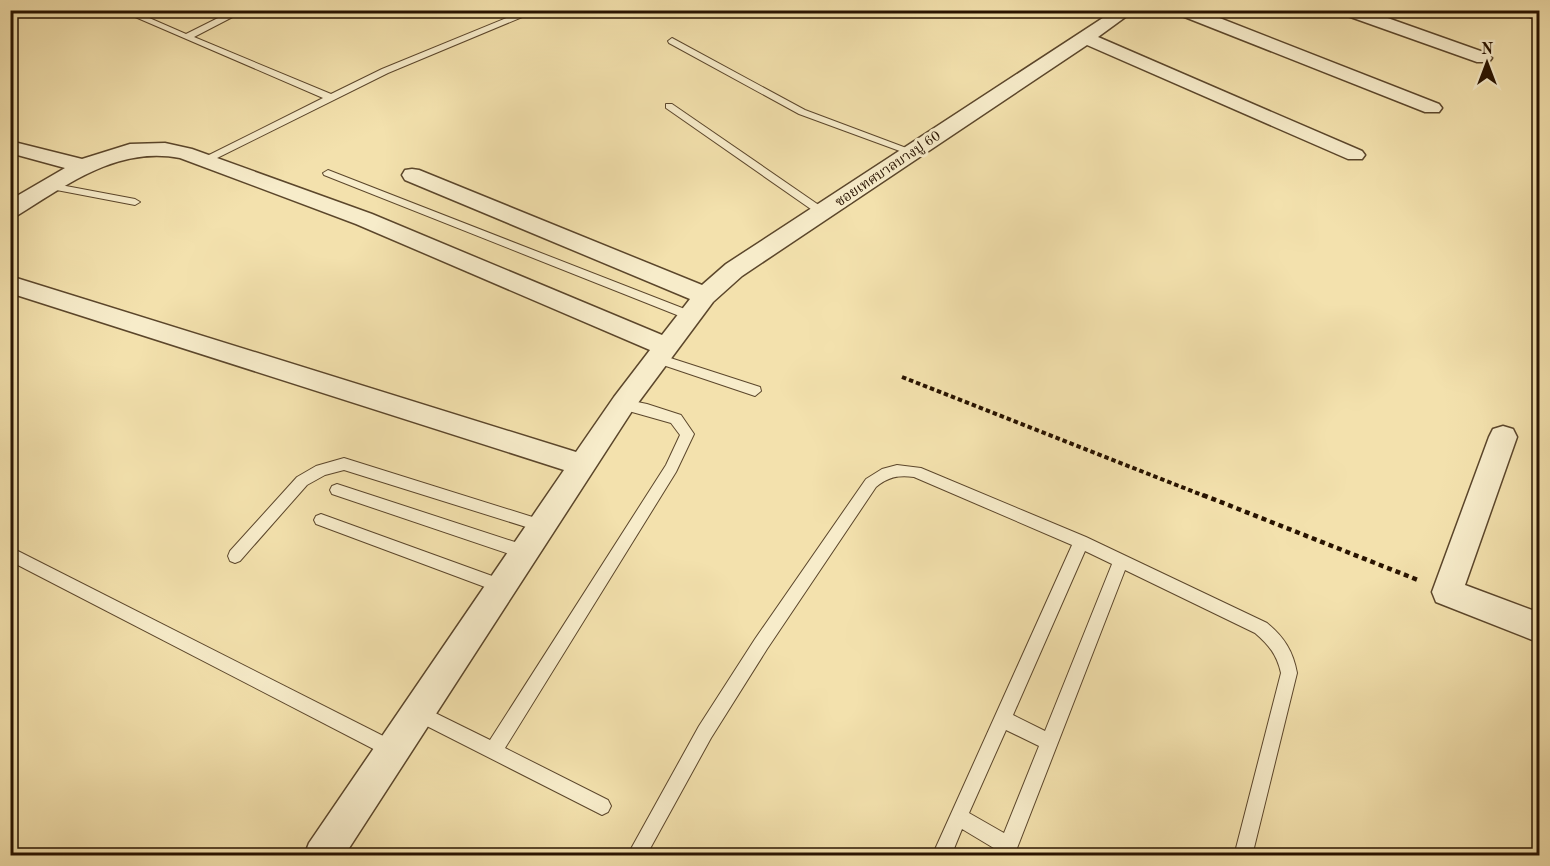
<svg xmlns="http://www.w3.org/2000/svg" width="1550" height="866" viewBox="0 0 1550 866" font-family="'Old Standard TT','Noto Serif Thai',serif">
<rect width="100%" height="100%" fill="#f3e1ad"/>
<filter id="stains"><feTurbulence type="fractalNoise" baseFrequency=".00333" numOctaves="4"/><feColorMatrix values="0 0 0 0 .2 0 0 0 0 .09 0 0 0 0 .02 0 0 0 .5 -.17"/></filter>
<radialGradient id="worn" r=".72"><stop offset=".6" stop-color="#630" stop-opacity="0"/><stop offset="1" stop-color="#630" stop-opacity=".3"/></radialGradient>
<g fill="none" stroke-linecap="round" stroke-linejoin="round">
<g stroke="#5b462b" stroke-width="2">
<g id="service">
<polygon points="119,10 131,10 186,34 234,10 246,10 194,37 331,94 382,69 526,10 539,10 388,73 207,163 203,162 203,158 323,98"/>
<polygon points="672,38 805,110 917,152 916,154 908,154 799,114 669,43 668,41"/>
<polygon points="666,104 672,104 826,210 826,214 818,214 666,108"/>
<polygon points="328,170 695,313 697,316 691,320 687,319 324,175 323,173"/>
<polygon points="50,183 135,199 140,202 135,205 46,188 46,184"/>
<polygon points="658,354 760,387 761,391 755,396 654,362 652,359 654,356"/>
<polygon points="623,399 647,404 681,415 694,434 676,472 505,748 608,800 611,806 608,812 602,815 411,718 409,712 411,706 417,704 490,740 666,465 680,435 671,423 618,408 616,404"/>
<polygon points="344,458 542,520 547,522 549,526 547,530 542,532 344,470 325,475 307,485 240,561 235,563 230,561 228,556 230,551 297,477 316,466"/>
<path d="M897 465 921 468 1086 537 1267 623C1284 637 1293 651 1297 673L1252 856H1234L1281 673C1277 655 1269 645 1255 633L1125 570 1014 856H995L997 850 962 829 951 856H932L1072 545 914 477C898 475 888 477 876 487L767 649 711 738 646 856H627L699 726 755 639 866 479 882 469ZM1085 551 1112 564 1045 731 1013 715ZM1006 730 1039 746 1004 833 969 813Z"/>
<polygon points="337,484 524,545 529,547 531,552 529,557 524,559 332,494 330,490 332,486"/>
<polygon points="321,514 506,581 509,586 506,591 501,593 316,524 314,520 316,516"/>
<polygon points="10,547 399,744 402,750 399,756 393,759 387,756 10,561"/>
</g>
</g>
<g stroke="#5b462b" stroke-width="3">
<g id="minor">
<path d="M1115 10H1135L1098 37 1362 151 1365 155 1362 159H1348L1087 45 742 276 713 302 632 411 344 856H304L309 843 564 470 10 293V276L576 452 614 397 650 350 356 224 180 158C118 146 68 184 18 215L10 217V200L65 168 10 153V141L82 159 130 144 165 143 192 149 372 214 662 335 690 299 405 180 402 175 405 170 412 169 419 170 702 285 726 264Z"/>
<polygon points="1175,10 1199,10 1439,104 1442,108 1439,112 1425,112 1177,14"/>
<polygon points="1340,10 1365,10 1489,54 1492,58 1489,62 1477,62 1342,14"/>
<polygon points="1519,10 1540,10 1540,20 1521,14"/>
<polygon points="1503,426 1513,429 1517,437 1465,585 1540,613 1540,643 1436,602 1432,592 1489,437 1493,429"/>
</g>
</g>
<polyline stroke="#281300" stroke-width="4" stroke-dasharray="4.5 3" stroke-linecap="butt" points="902,377 1207,497"/>
<polyline stroke="#281300" stroke-width="4.5" stroke-dasharray="5 4" stroke-linecap="butt" points="1203,495 1418,580"/>
<use href="#service" fill="#f7ecca" fill-rule="evenodd"/>
<use href="#minor" fill="#f7ecca" fill-rule="evenodd"/>
</g>
<g text-anchor="middle" dominant-baseline="central" stroke-width="6" stroke-linejoin="round" paint-order="stroke">
<g font-size="14" fill="#281300" stroke="#f7ecca">
<text transform="translate(888 169) rotate(-34)">ซอยเทศบาลบางปู 60</text>
</g>
</g>
<rect width="1550" height="866" fill="none" stroke="#f3e1ad" stroke-width="36"/>
<rect x="12" y="12" width="1526" height="842" fill="none" stroke="#281300" stroke-width="3"/>
<rect x="18" y="18" width="1514" height="830" fill="none" stroke="#281300" stroke-width="1.5"/>
<g transform="translate(1487 63)" stroke="#f7ecca" stroke-width="4.5" paint-order="stroke">
<path d="M0-4.5L10 22L0 15L-10 22Z" fill="#281300"/>
<text y="-9" font-size="16" font-weight="bold" text-anchor="middle" fill="#281300">N</text>
</g>
<rect width="100%" height="100%" filter="url(#stains)"/>
<rect width="100%" height="100%" fill="url(#worn)"/>
</svg>
